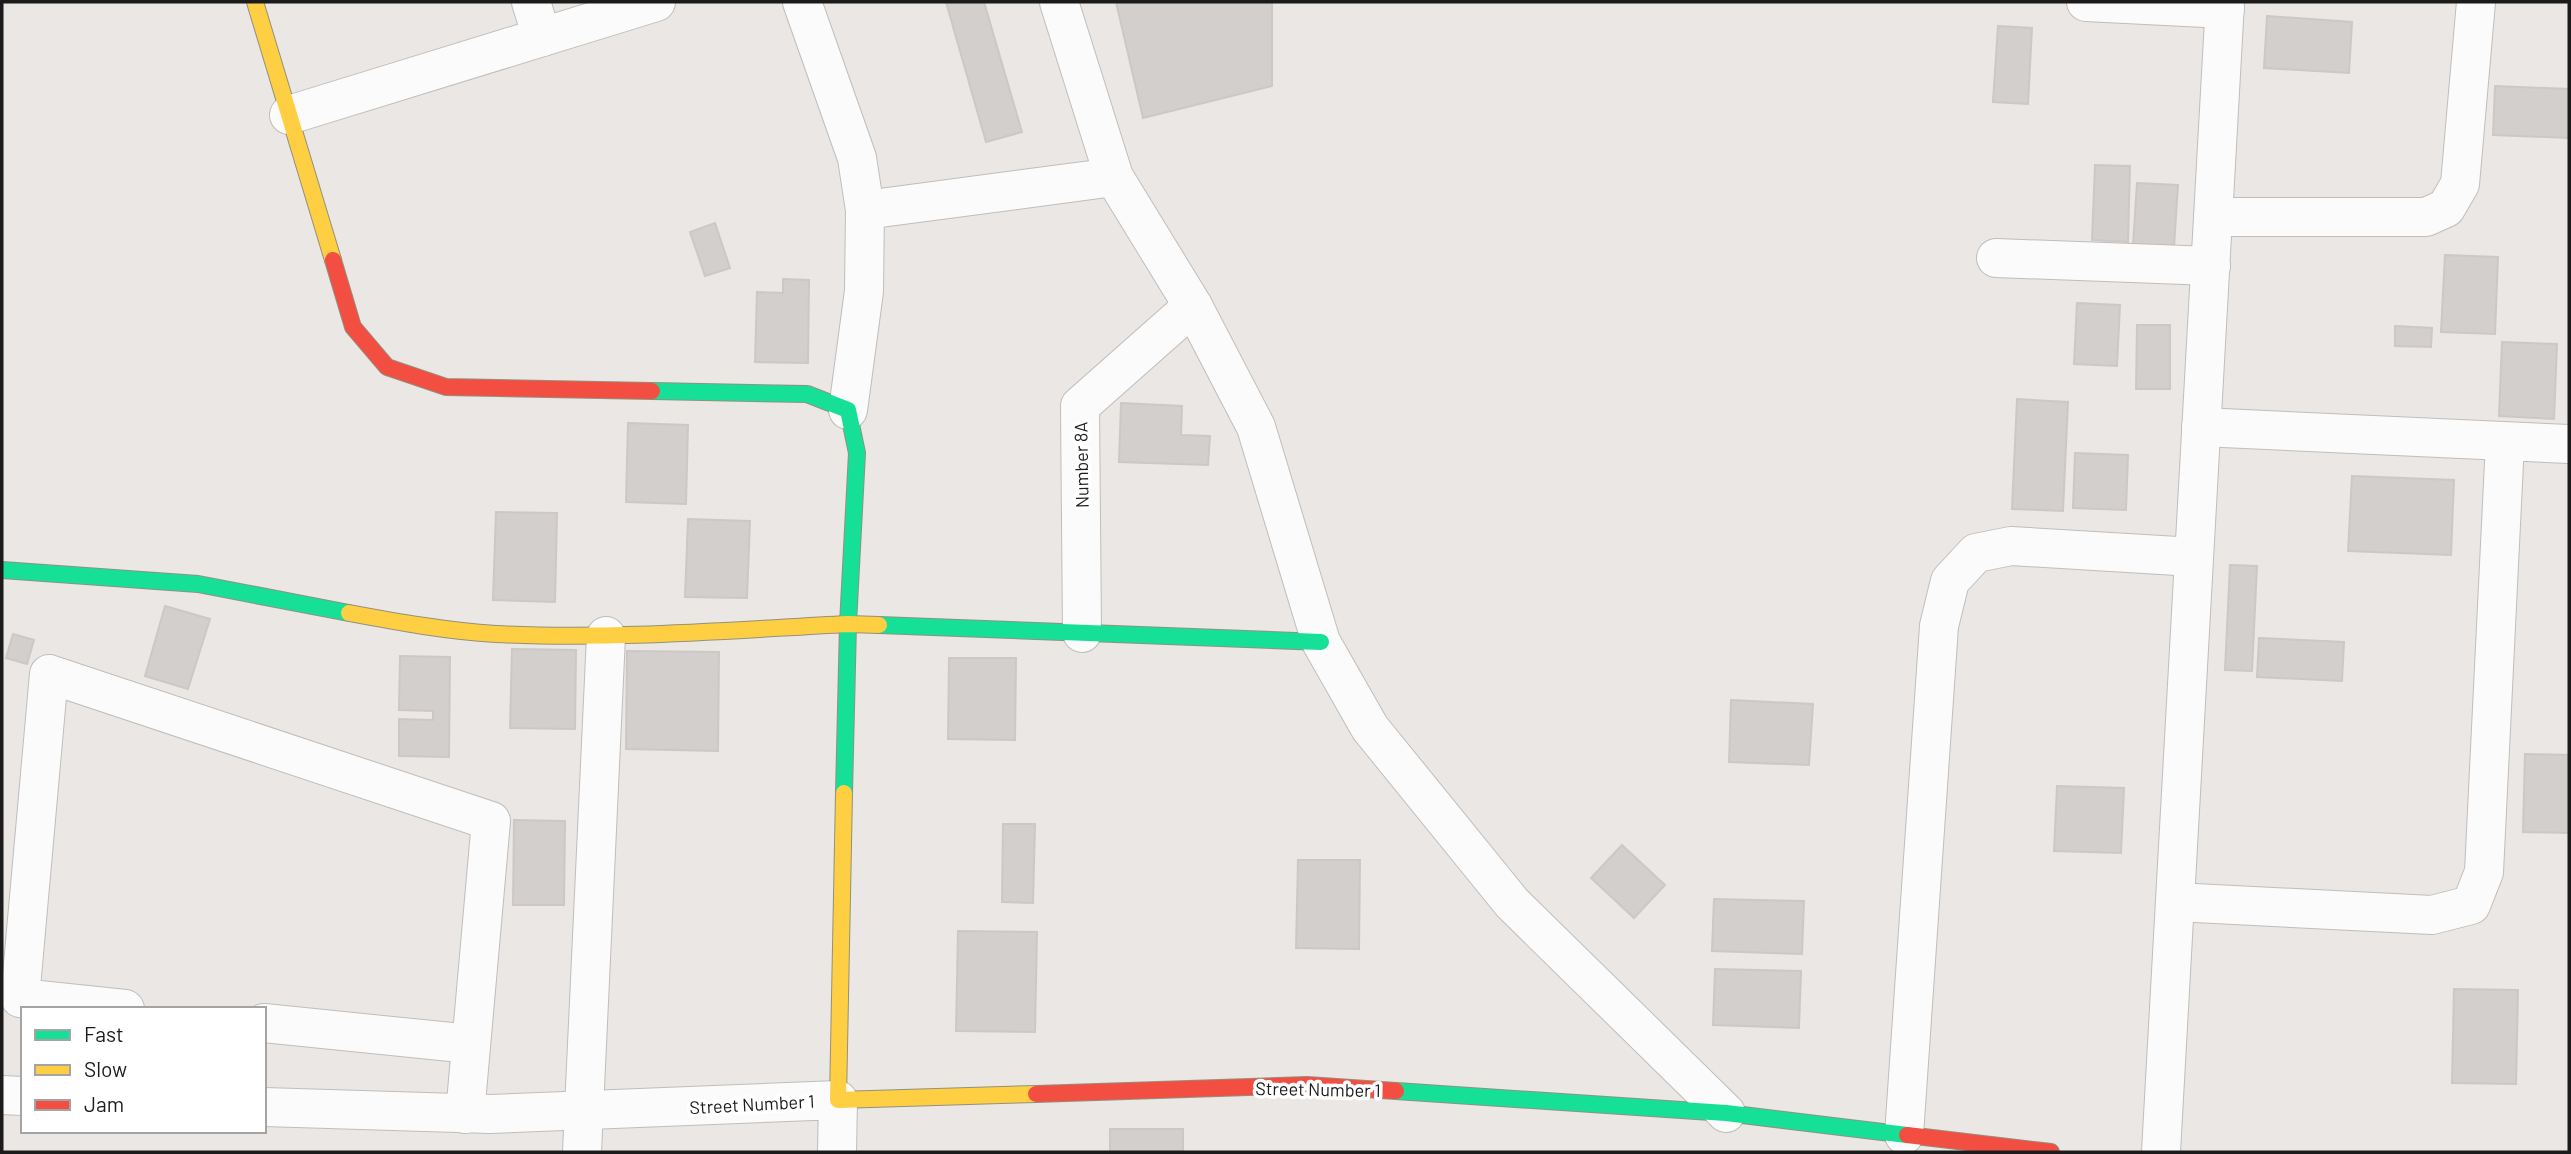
<svg xmlns="http://www.w3.org/2000/svg" width="2571" height="1154" viewBox="0 0 2571 1154" font-family="Barlow,sans-serif">
<rect width="100%" height="100%" fill="#eae7e4"/>
<g fill="#d2cfcd" stroke="#cdc8c5" stroke-width="2">
<polygon points="946,2 984,2 1022,132 986,142"/>
<polygon points="1116,2 1272,2 1272,86 1143,118"/>
<polygon points="2267,16 2352,22 2349,73 2264,68"/>
<polygon points="1998,26 2032,28 2028,104 1993,102"/>
<polygon points="2495,86 2569,89 2569,138 2493,135"/>
<polygon points="2095,165 2130,166 2128,242 2092,240"/>
<polygon points="2137,183 2178,185 2174,247 2133,245"/>
<polygon points="715,223 730,268 705,276 690,232"/>
<polygon points="2445,255 2498,257 2495,334 2441,332"/>
<polygon points="783,279 809,280 808,363 755,362 757,292 783,293"/>
<polygon points="2077,303 2120,305 2117,366 2074,364"/>
<polygon points="2137,325 2170,325 2170,389 2136,389"/>
<polygon points="2395,326 2432,328 2431,347 2395,346"/>
<polygon points="2502,342 2557,344 2554,419 2499,416"/>
<polygon points="2017,399 2068,402 2063,511 2012,509"/>
<polygon points="1121,403 1182,406 1181,435 1210,436 1208,465 1119,462"/>
<polygon points="628,423 688,425 686,504 626,502"/>
<polygon points="2075,453 2128,455 2126,510 2073,508"/>
<polygon points="2352,476 2454,480 2451,555 2348,551"/>
<polygon points="496,512 557,513 555,602 493,600"/>
<polygon points="688,519 750,521 747,598 685,597"/>
<polygon points="2230,565 2257,566 2252,671 2225,670"/>
<polygon points="165,606 210,619 188,689 145,676"/>
<polygon points="13,634 34,640 27,664 6,658"/>
<polygon points="2259,638 2344,642 2342,681 2257,677"/>
<polygon points="512,649 576,650 575,729 510,728"/>
<polygon points="627,651 719,652 718,751 626,749"/>
<polygon points="400,656 450,657 449,757 399,756 399,719 433,720 433,711 399,710"/>
<polygon points="949,658 1016,658 1015,740 948,739"/>
<polygon points="1731,700 1813,704 1809,765 1729,762"/>
<polygon points="2525,754 2569,755 2569,833 2523,832"/>
<polygon points="2057,786 2124,788 2121,853 2054,851"/>
<polygon points="514,820 565,821 564,905 513,905"/>
<polygon points="1003,824 1035,824 1033,903 1002,902"/>
<polygon points="1622,845 1665,885 1634,918 1591,878"/>
<polygon points="1298,860 1360,860 1359,949 1296,948"/>
<polygon points="1714,899 1804,901 1802,954 1712,951"/>
<polygon points="958,931 1037,932 1035,1032 956,1031"/>
<polygon points="1715,969 1801,971 1799,1028 1713,1025"/>
<polygon points="2454,989 2518,990 2516,1084 2452,1083"/>
<rect x="1110" y="1129" width="73" height="23"/>
</g>
<g fill="none" stroke-linecap="round" stroke-linejoin="round">
<g stroke="#bfbebc" stroke-width="40">
<g id="street">
<polyline points="531,2 542,37"/>
<polyline points="802,2 857,158 865,210 864,291 848,410"/>
<polyline points="1059,2 1114,177 1193,306 1256,427 1321,642 1370,728 1512,903 1726,1113"/>
<polyline points="2086,2 2225,9"/>
<polyline points="289,115 656,2"/>
<polyline points="865,210 1114,177"/>
<polyline points="2213,217 2426,217 2446,208 2460,184 2476,2"/>
<polyline points="1996,258 2211,266"/>
<polyline points="2201,427 2569,444"/>
<polyline points="1082,633 1080,406 1193,306"/>
<polyline points="2175,902 2432,915 2471,905 2484,872 2505,442"/>
<polyline points="125,1009 20,998 49,674 491,821 465,1114"/>
<polyline points="264,1023 471,1044"/>
<polyline points="2,1095 23,1096"/>
<polyline points="264,1107 490,1114 838,1100 837,1152"/>
<polyline points="1904,1135 1939,626 1950,581 1976,553 2011,546 2194,557"/>
<polyline points="582,1152 606,636"/>
<polyline points="2161,1152 2225,2"/>
</g>
</g>
<g stroke="#93907d" stroke-width="18">
<g id="fast">
<polyline points="652,391 807,394 848,410 857,453 848,624 844,793"/>
<polyline points="2,570 198,584 349,613"/>
<polyline points="879,625 1321,642"/>
<polyline points="1396,1091 1726,1113 1907,1135"/>
</g>
</g>
<g stroke="#93907d" stroke-width="18">
<g id="slow">
<polyline points="255,2 333,260"/>
<path d="M349 613C397 622 447 631 496 634 613 640 731 630 848 624L879 625"/>
<polyline points="844,793 838,1100 1036,1094"/>
</g>
</g>
<g stroke="#93907d" stroke-width="18">
<g id="jam">
<polyline points="333,260 353,327 387,367 446,387 652,391"/>
<polyline points="1036,1094 1307,1085 1396,1091"/>
<polyline points="1907,1135 2051,1152"/>
</g>
</g>
<use href="#street" stroke="#fcfbfb" stroke-width="38"/>
<use href="#fast" stroke="#16e098" stroke-width="16"/>
<use href="#slow" stroke="#ffcf43" stroke-width="16"/>
<use href="#jam" stroke="#f24e42" stroke-width="16"/>
</g>
<g text-anchor="middle" dominant-baseline="central" stroke-width="7" stroke-linejoin="round" paint-order="stroke">
<g font-size="18" fill="#1b1b1b" stroke="#fff">
<text transform="translate(1081 465) rotate(-91)">Number 8A</text>
<text transform="translate(1318 1089) rotate(1)">Street Number 1</text>
<text transform="translate(752 1104) rotate(-3)">Street Number 1</text>
</g>
</g>
<rect width="2571" height="1154" fill="none" stroke="#1b1b1b" stroke-width="7"/>
<rect x="21" y="1007" width="245" height="126" fill="#ffffff" stroke="#a4a4a4" stroke-width="2"/>
<rect x="35" y="1030" width="35" height="10" fill="#16e098" stroke="#a4a4a4" stroke-width="2"/>
<text x="84" y="1042" font-size="21" fill="#1b1b1b">Fast</text>
<rect x="35" y="1065" width="35" height="10" fill="#ffcf43" stroke="#a4a4a4" stroke-width="2"/>
<text x="84" y="1077" font-size="21" fill="#1b1b1b">Slow</text>
<rect x="35" y="1100" width="35" height="10" fill="#f24e42" stroke="#a4a4a4" stroke-width="2"/>
<text x="84" y="1112" font-size="21" fill="#1b1b1b">Jam</text>
</svg>
